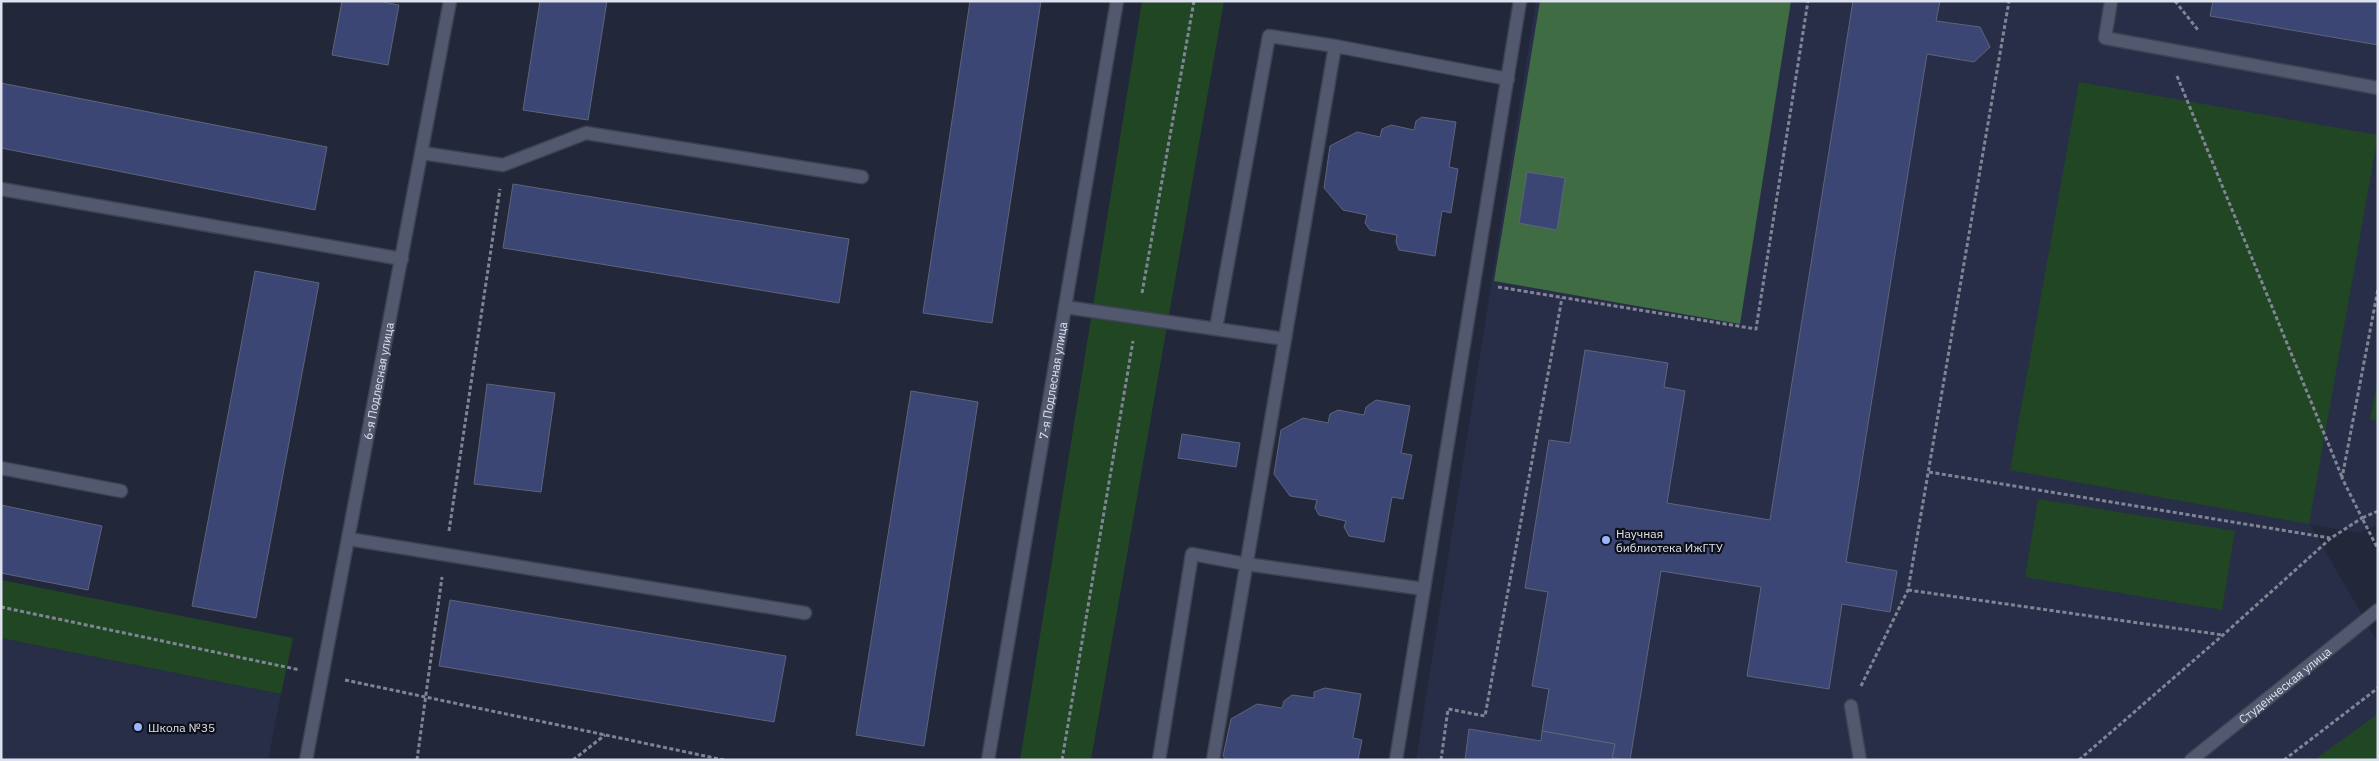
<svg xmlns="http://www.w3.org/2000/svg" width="2379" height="761" viewBox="0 0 2379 761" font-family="'IBM Plex Sans',sans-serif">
<rect width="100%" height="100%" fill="#22273a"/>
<g fill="#282e47">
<polygon points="1536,1 2378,1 2378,524 2359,533 2310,524 2378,643 2378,760 1416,760"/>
<polygon points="1,638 281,694 268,760 1,760"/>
</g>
<g fill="#214624">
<polygon points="1142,1 1224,1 1091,760 1020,760"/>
<polygon points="2079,82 2378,135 2309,524 2010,470"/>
<polygon points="2378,378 2378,421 2370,419"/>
<polygon points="2038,499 2235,531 2222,610 2025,577"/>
<polygon points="1,580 293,638 281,694 1,638"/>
<polygon points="2378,714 2378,760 2314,760"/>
</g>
<polygon fill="#406c43" points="1540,1 1791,1 1740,324 1494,281"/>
<g fill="#3b4675" stroke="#5e647a">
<polygon points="342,1 378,1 399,5 388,65 332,55"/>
<polygon points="540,1 607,1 588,120 523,110"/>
<polygon points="970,1 1041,1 992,323 923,313"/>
<polygon points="1853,1 1940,1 1936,21 1980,27 1990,47 1974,62 1927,54 1846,562 1897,571 1890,612 1842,604 1829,689 1747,676 1761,587 1661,571 1630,760 1612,758 1615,744 1542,731 1549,689 1532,686 1548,592 1525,588 1549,440 1570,443 1585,350 1668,363 1664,387 1685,391 1667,503 1770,520"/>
<polygon points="2213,1 2378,1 2378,45 2210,16"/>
<polygon points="1,83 327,147 315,210 1,148"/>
<polygon points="1422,117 1456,122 1449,167 1458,169 1451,213 1442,211 1435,256 1399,250 1396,242 1397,235 1370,230 1365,223 1367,215 1343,210 1324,188 1330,146 1357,132 1380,137 1382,129 1391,125 1414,130 1416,121"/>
<polygon points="1527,172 1565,178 1557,230 1519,223"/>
<polygon points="513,184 849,239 839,303 503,248"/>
<polygon points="255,271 319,283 256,618 192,606"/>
<polygon points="487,384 555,393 541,492 474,484"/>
<polygon points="911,391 978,402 924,746 856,735"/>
<polygon points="1376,400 1410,406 1401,453 1412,455 1403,499 1392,497 1384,542 1349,536 1344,527 1346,521 1319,515 1315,508 1317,500 1290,496 1274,474 1281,430 1303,418 1328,423 1330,414 1338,410 1364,415 1366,407"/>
<polygon points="1182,434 1240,443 1236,467 1178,458"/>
<polygon points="1,505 102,526 88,590 1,573"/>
<polygon points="450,600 786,656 774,722 439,666"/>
<polygon points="1325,688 1361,694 1353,738 1362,740 1358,760 1226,760 1223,756 1231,719 1257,704 1282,708 1284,701 1292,695 1314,698 1314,692"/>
<polygon points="1469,729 1541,741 1542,731 1615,744 1612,758 1624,760 1465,760"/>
</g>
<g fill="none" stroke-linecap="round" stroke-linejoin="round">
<g stroke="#3e4252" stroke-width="15">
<g id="service">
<polyline points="2111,1 2105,38 2378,88"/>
<polyline points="422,153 503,165 586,133 862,177"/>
<polyline points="1,189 402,259"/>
<polyline points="1065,307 1285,339"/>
<polyline points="1216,328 1269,36 1335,46"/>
<polyline points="1,468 121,491"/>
<polyline points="349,539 805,613"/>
<polyline points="1851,706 1860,760"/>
<polyline points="1159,760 1192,554 1246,564 1424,589"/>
<polyline points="1213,760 1335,46 1508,79"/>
<polyline points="1396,760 1520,1"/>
</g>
</g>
<g stroke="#3e4252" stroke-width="15">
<g id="minor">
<path id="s1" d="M306 760 450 1"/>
<path id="s2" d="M988 760 1117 1"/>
</g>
</g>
<g stroke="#3e4252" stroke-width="15">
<g id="tertiary">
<path id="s3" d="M2191 760 2378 610"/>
</g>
</g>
<g stroke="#808494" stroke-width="3" stroke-dasharray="4 2.5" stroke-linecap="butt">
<polyline points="2175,1 2198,30"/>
<polyline points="2177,76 2342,477"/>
<polyline points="1498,287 1756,329 1808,1"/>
<polyline points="1142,293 1194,1"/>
<polyline points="1929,472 2330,538"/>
<polyline points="2378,511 2362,518 2378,549"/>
<polyline points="449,531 500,189"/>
<polyline points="1908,590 2223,635"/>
<polyline points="1,607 300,670"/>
<polyline points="345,680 724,760"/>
<polyline points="1861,686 1908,590 2009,1"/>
<polyline points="417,760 442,577"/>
<polyline points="573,760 605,735"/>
<polyline points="1062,760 1133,341"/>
<polyline points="1441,760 1448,709 1485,716 1562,298"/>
<polyline points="2079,760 2223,635 2331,538 2362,518 2342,478 2378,289"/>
<polyline points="2284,760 2378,688"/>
</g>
<use href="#service" stroke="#52586e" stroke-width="12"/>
<use href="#minor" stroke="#52586e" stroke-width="12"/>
<use href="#tertiary" stroke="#52586e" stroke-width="12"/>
</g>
<g fill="#9bb5fd" stroke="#0e1019" stroke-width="2">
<circle cx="1606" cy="540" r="5"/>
<circle cx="138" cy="727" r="5"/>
</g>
<g text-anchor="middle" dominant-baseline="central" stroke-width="4.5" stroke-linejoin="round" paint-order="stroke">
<g font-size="12" fill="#dee2ef" stroke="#0e1019">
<text stroke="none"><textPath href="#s2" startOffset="385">7-я Подлесная улица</textPath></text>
<text stroke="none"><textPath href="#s1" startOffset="386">6-я Подлесная улица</textPath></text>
<text stroke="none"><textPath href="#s3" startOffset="120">Студенческая улица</textPath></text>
</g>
<g font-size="12" fill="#dee2ef" stroke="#0e1019" text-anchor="start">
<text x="1616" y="533">Научная<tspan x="1616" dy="14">библиотека ИжГТУ</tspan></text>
<text x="148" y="727">Школа №35</text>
</g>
</g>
<rect width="2379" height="761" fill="none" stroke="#dee2ef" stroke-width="5"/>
</svg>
